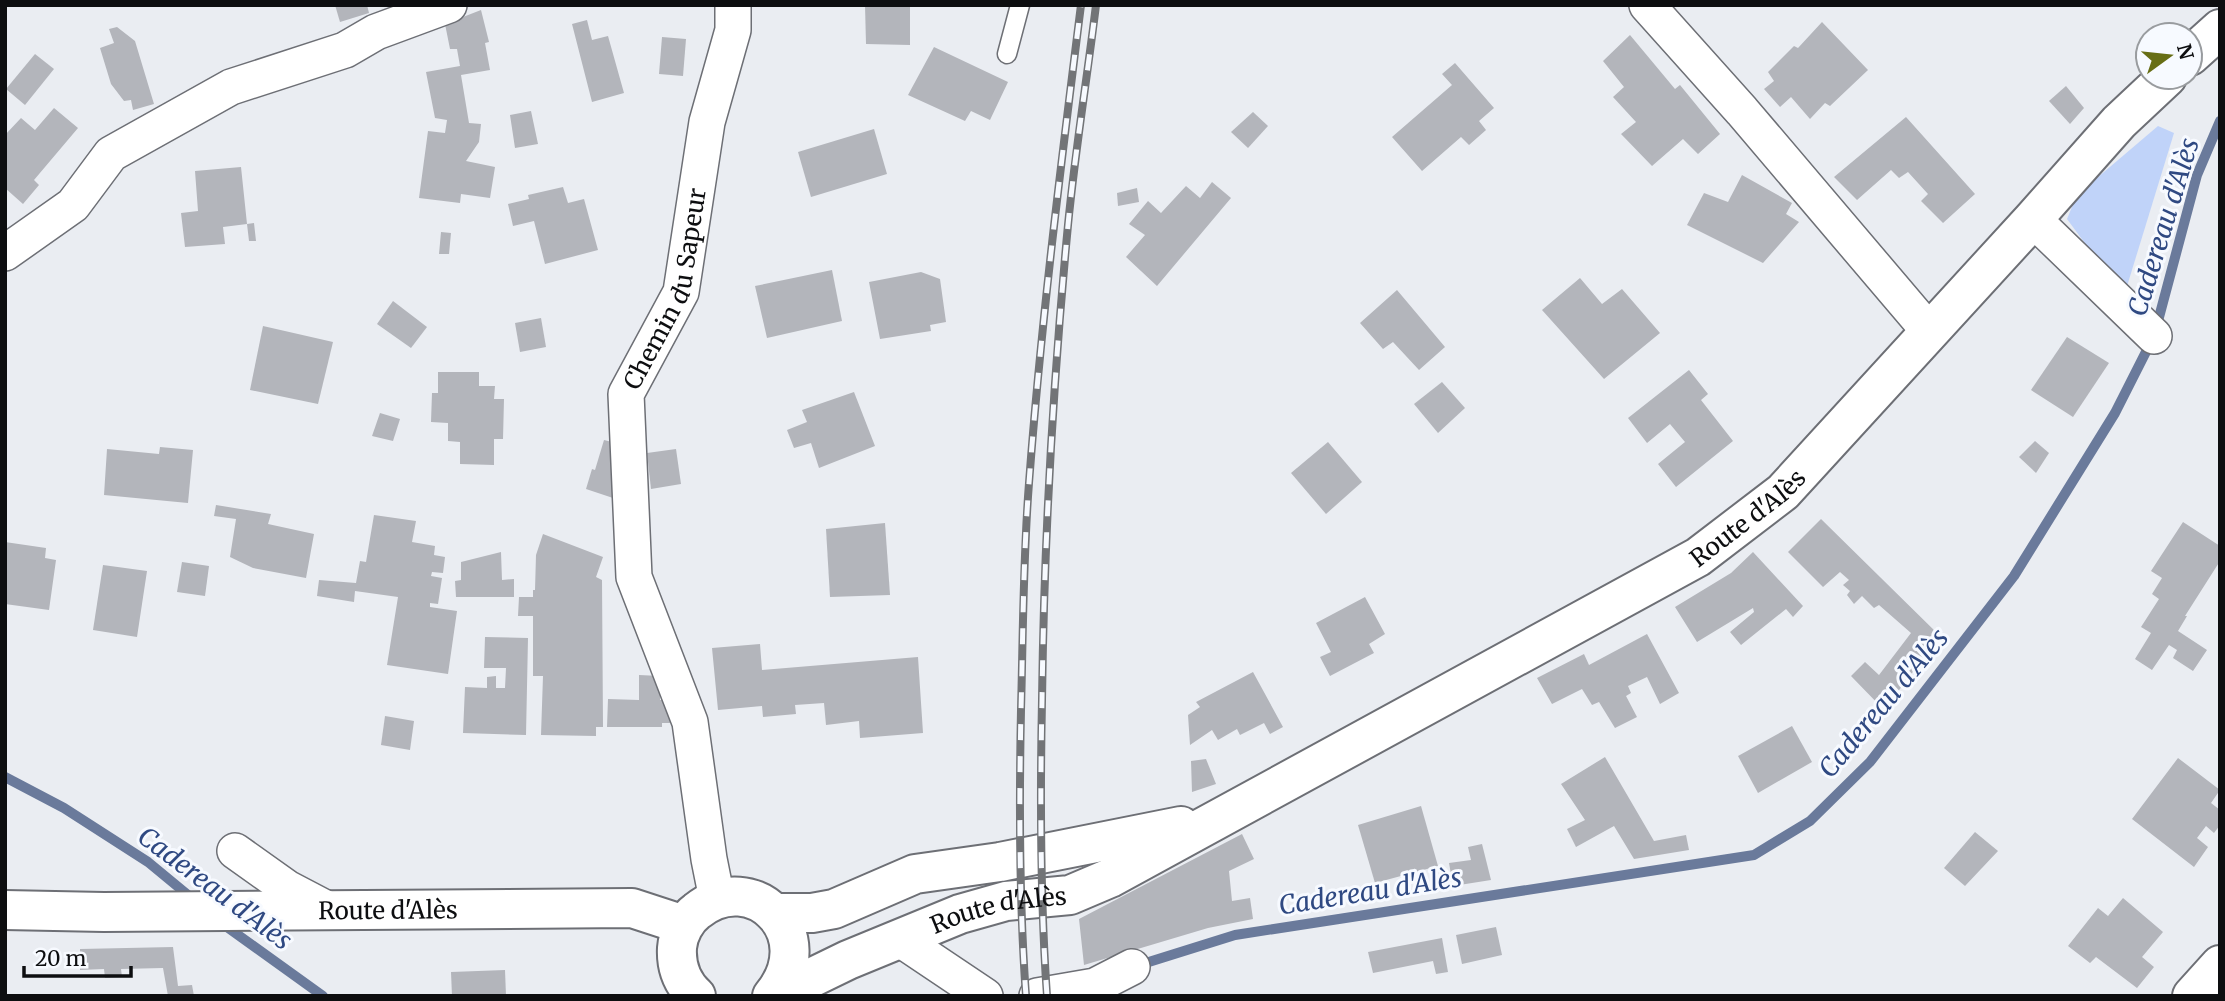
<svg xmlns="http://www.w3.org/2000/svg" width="2225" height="1001" viewBox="0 0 2225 1001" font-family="Merriweather,serif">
<rect width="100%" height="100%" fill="#eaedf2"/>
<polygon fill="#c0d3f9" points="2158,126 2174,133 2124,296 2067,219 2077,195"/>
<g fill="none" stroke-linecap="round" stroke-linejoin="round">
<g stroke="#6a7a9b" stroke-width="10">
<polyline points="5,777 64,808 148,862 194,900"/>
<polyline points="220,922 323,996"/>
<polyline points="1136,966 1235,935 1754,855 1810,821 1870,762 2014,576 2115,413 2154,336 2197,175 2220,121"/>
</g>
</g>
<g fill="#b3b5bb">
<polygon points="335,5 367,5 369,13 340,22"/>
<polygon points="865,5 910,5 910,45 866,44"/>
<polygon points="481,10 489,42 485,43 490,70 461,75 469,123 481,124 479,142 466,161 495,167 490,198 461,194 460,203 419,198 428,131 445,133 447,120 435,118 426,72 460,66 457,49 450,49 445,24"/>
<polygon points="587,20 592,40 608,36 624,93 592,102 572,24"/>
<polygon points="1822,22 1868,70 1830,106 1825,103 1810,119 1791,97 1780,107 1764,89 1774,81 1768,72 1794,46 1798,48"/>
<polygon points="117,27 135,41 154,104 133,110 131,100 124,101 111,84 100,48 114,43 109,29"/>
<polygon points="1630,35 1675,89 1680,85 1720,134 1698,154 1683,139 1652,166 1621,134 1636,122 1613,97 1624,87 1603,61"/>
<polygon points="662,37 686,39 683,76 659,74"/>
<polygon points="934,47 1008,82 990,120 971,111 965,121 908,95"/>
<polygon points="35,54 54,69 25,105 6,89"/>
<polygon points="1455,63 1494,108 1479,121 1486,130 1469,145 1461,137 1422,171 1392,137 1452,85 1442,74"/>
<polygon points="2066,86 2084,108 2070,124 2049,101"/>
<polygon points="54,108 78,128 34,180 39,185 23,204 5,188 5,135 21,118 35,130"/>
<polygon points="531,111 538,144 515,148 510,115"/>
<polygon points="1253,112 1268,126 1248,148 1231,132"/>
<polygon points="1906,117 1975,194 1943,223 1921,201 1928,194 1908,172 1899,178 1891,170 1857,200 1834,177"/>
<polygon points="874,129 887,174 811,197 798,152"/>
<polygon points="241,167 247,224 254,223 256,241 249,241 247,224 223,227 225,244 185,247 181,213 198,211 195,171"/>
<polygon points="1742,175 1792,203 1786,214 1799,222 1763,263 1687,225 1704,193 1728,202"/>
<polygon points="1212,182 1231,198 1157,286 1126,257 1145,235 1129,224 1148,201 1161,213 1186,186 1200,198"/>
<polygon points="563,187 568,203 584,199 598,250 545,264 534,221 513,226 508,204 529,199 528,195"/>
<polygon points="1137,188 1139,202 1118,206 1117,193"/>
<polygon points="441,232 451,233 449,254 439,254"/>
<polygon points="832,270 842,321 767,338 755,286"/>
<polygon points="921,272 940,279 946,322 930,325 931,331 880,339 869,282"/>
<polygon points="1580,278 1602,304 1622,289 1660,333 1604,379 1542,310"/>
<polygon points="1397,290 1445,347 1419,370 1393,342 1383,349 1360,323"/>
<polygon points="393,301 427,327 411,348 377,324"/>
<polygon points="541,318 546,347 520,352 515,323"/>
<polygon points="263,326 333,342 318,404 250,390"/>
<polygon points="2067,337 2109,363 2073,417 2031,390"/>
<polygon points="1689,370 1708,394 1701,400 1733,441 1676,487 1658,464 1685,442 1670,424 1647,443 1628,418"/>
<polygon points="438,372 479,372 479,386 495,386 494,399 504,399 503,439 494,439 494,465 460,464 460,442 448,441 448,423 431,422 432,393 438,393"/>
<polygon points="1442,382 1465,408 1438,433 1414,404"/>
<polygon points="854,392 875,446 819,468 811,443 794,448 787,430 807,422 802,410"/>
<polygon points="380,413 400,419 393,441 372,436"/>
<polygon points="604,440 620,444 616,499 586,489 592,469 595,470"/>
<polygon points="2035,441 2049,453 2036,473 2019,457"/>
<polygon points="1328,442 1362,482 1326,514 1291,473"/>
<polygon points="160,447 193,450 188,503 104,495 107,449 159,454"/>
<polygon points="676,449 681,484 651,489 647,453"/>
<polygon points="216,505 271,514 268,524 314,534 306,578 253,568 230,557 236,519 214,516"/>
<polygon points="374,515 416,521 412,542 435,546 434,555 445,557 443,573 432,572 431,576 442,578 438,604 430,603 430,607 457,611 448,674 387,665 398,597 355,591 354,602 317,596 319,580 356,583 360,561 366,562"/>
<polygon points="1821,519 1940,636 1884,710 1851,676 1865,662 1879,675 1911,633 1879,605 1874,608 1862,596 1854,604 1847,595 1850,591 1843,585 1849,580 1840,572 1823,587 1788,552"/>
<polygon points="2183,522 2220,546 2220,561 2185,616 2187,616 2178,631 2207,650 2193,671 2173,658 2177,650 2169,645 2152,670 2135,659 2151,633 2141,627 2159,599 2152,594 2162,578 2151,571"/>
<polygon points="885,523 890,595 830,597 826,529"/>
<polygon points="543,534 603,557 596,577 602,580 603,727 596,727 596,736 541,735 543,676 533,676 533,616 518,616 519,597 533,597 533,590 535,590 536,555"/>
<polygon points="5,542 46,548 45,558 56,560 49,610 5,604"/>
<polygon points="501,552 502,580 514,579 514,597 456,597 455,581 461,580 461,562"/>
<polygon points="1753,552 1803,606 1793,617 1786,609 1741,645 1730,632 1754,612 1753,608 1697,642 1675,607 1731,573"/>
<polygon points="182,562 209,566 205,596 177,592"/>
<polygon points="103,565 147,571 137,637 93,630"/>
<polygon points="1365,597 1385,634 1369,644 1374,653 1330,676 1320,657 1331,652 1316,623"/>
<polygon points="1647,634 1679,693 1660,704 1647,677 1628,686 1631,693 1626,696 1637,717 1615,728 1599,702 1592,705 1582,689 1552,704 1537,678 1584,654 1589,665"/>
<polygon points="485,637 528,638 526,735 463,733 465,687 487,688 487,677 496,676 496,688 505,688 506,668 484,668"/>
<polygon points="760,644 762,670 918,657 923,733 860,738 859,721 826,725 824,703 795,705 796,714 763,717 762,706 718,710 712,648"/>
<polygon points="1253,672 1283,727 1270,734 1264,723 1240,735 1237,729 1218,740 1212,730 1190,745 1188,715 1200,707 1196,702"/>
<polygon points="639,675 660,676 660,700 667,700 672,723 662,723 662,727 607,727 608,699 639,700"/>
<polygon points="385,716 414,721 410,750 381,745"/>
<polygon points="1792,726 1812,762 1758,793 1738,756"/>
<polygon points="1605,757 1654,841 1686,835 1689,850 1634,859 1614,826 1576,847 1567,829 1585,820 1561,784"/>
<polygon points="2178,758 2220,790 2211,803 2220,810 2220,825 2214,833 2206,826 2197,838 2208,847 2194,867 2132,819"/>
<polygon points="1206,759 1216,784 1192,792 1191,761"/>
<polygon points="1421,806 1438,866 1375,883 1358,825"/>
<polygon points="1975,832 1998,851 1965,886 1944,868"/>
<polygon points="1242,834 1254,859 1229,871 1232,901 1250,898 1253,919 1208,928 1084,965 1079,919"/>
<polygon points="1482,844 1491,880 1453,886 1449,863 1471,860 1468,847"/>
<polygon points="2123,898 2163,932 2142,957 2154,967 2137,988 2096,957 2090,963 2068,946 2098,908 2108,916"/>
<polygon points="1496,927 1502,955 1462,964 1456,935"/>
<polygon points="1442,938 1448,972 1436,974 1433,961 1373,973 1368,952"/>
<polygon points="173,947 178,986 192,985 194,996 168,996 163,968 121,969 122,977 105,978 104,969 80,970 80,949"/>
<polygon points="505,970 506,996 452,996 451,972"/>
</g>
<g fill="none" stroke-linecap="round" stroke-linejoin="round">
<g stroke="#6d6f75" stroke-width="21">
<polyline id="lane" points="1007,54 1020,5"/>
</g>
<g stroke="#6d6f75" stroke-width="38">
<g id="street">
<polyline points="1647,5 1742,111 1929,331"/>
<polyline points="2033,219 2154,336"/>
<polyline points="5,253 73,205 111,154 231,87 345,50 376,32 449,5"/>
<polyline points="235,851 287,888 329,910"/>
<path id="s1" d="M717 899 709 859 690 722 634 577 626 394 681 292 707 122 733 30V5"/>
<polyline points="900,939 985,996"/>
<polyline points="1037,996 1095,986 1132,967"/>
</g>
</g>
<g stroke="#6d6f75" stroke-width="42">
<g id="secondary">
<polyline points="2190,56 2220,29"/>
<path id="s2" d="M5 910 104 912 632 908 684 925"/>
<polyline points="774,913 812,913 834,909 915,874 1000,862 1181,826"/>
<path d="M696 996C682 983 676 966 677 948 678 934 686 919 697 911 752 866 823 934 772 996"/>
<path id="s3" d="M774 996 848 960 960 914 1006 901 1070 895 1110 878 1698 557 1783 492 2033 219 2119 122 2167 77"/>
<polyline points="2192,996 2220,965"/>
</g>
</g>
<use href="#lane" stroke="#fff" stroke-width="18"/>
<use href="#street" stroke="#fff" stroke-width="35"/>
<use href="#secondary" stroke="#fff" stroke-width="38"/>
<g stroke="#727477" stroke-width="8">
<g id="rail">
<path d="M1026 996C1019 901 1019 805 1021 710 1023 635 1023 559 1029 483 1041 323 1061 164 1081 5"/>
<path d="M1047 996C1040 897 1040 799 1042 700 1044 542 1053 383 1068 225 1075 152 1087 79 1096 5"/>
</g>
</g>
<use href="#rail" stroke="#f7faff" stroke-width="5" stroke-dasharray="16" stroke-linecap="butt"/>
</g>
<g text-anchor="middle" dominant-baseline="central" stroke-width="6" stroke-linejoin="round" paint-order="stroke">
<g font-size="24" fill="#0d0e10" stroke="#f7faff">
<text stroke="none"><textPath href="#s1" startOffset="632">Chemin du Sapeur</textPath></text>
<text stroke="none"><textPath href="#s3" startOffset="1092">Route d'Alès</textPath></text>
<text stroke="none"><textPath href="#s2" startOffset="383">Route d'Alès</textPath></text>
<text stroke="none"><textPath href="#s3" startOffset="242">Route d'Alès</textPath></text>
</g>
<g font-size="26" font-style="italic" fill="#2f4982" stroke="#f7faff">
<text transform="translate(2163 227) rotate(-73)">Cadereau d'Alès</text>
<text transform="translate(1883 703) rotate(-50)">Cadereau d'Alès</text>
<text transform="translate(215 888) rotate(37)">Cadereau d'Alès</text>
<text transform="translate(1370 891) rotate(-9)">Cadereau d'Alès</text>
</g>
</g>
<rect width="2225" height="1001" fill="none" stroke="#0d0e10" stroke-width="14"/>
<g transform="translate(2169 56) rotate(75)"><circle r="33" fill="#f7faff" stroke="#999c9f" stroke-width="2"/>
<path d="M0-5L12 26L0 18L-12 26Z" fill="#676e15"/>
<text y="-10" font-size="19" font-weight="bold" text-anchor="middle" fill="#0d0e10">N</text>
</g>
<path d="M24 966v10h107v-10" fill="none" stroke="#0d0e10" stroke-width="3.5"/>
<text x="35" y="966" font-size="21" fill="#0d0e10" stroke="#f7faff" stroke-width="5" paint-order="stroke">20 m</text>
</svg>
